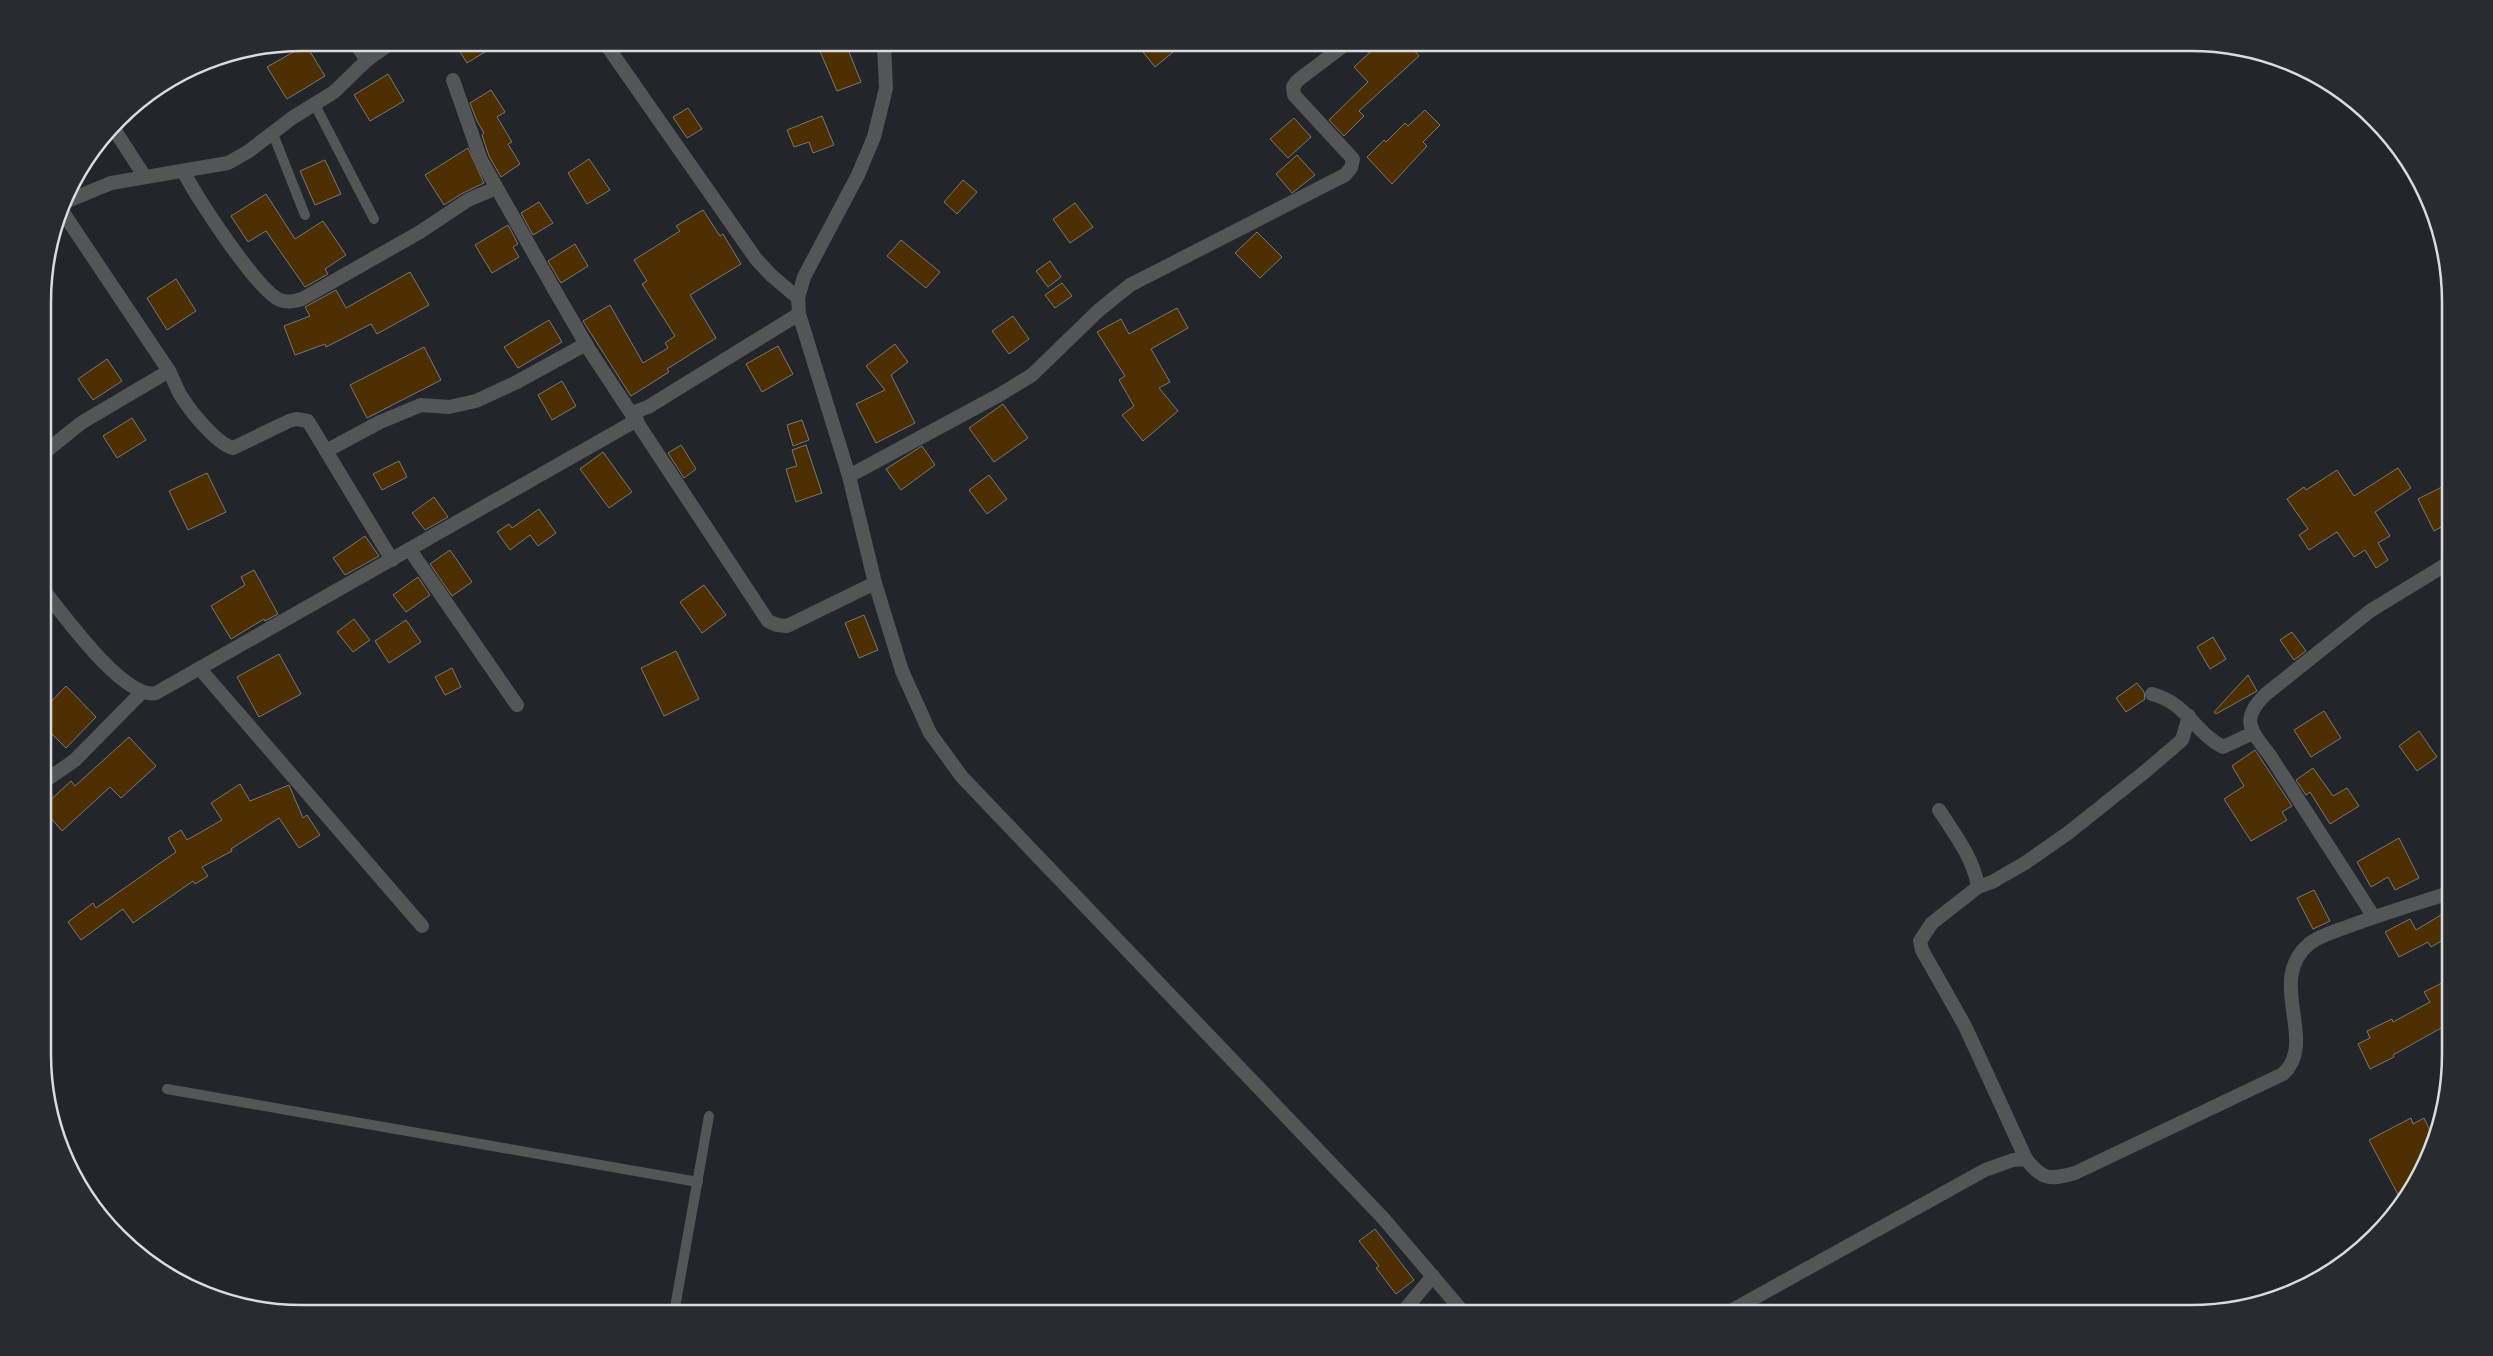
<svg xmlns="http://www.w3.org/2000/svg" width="2493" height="1356" viewBox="0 0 2493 1356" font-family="'Noto Sans',sans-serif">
<rect width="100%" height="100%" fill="#22262a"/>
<g fill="#4d2e00" stroke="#7a7671">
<polygon points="454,42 501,42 467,63"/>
<polygon points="838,42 845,42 861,82 837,91 819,49"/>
<polygon points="1135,42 1185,42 1155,67"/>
<polygon points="1381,42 1407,42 1419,56 1359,111 1364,116 1344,136 1329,120 1368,82 1354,67"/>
<polygon points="306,45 325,76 287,99 267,67"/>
<polygon points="388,74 404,101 370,121 354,95"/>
<polygon points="491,90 505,112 497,117 512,142 508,144 520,164 501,177 489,156 482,135 484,133 477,121 470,103"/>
<polygon points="688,108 702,129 687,138 673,117"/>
<polygon points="1425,110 1440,125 1423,142 1427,146 1392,184 1367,157 1384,140 1386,142 1405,123 1408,126"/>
<polygon points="822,116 834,145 813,153 809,142 794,147 787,130"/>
<polygon points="1294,118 1311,137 1288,158 1270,139"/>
<polygon points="468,148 484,183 463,193 444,205 425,175"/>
<polygon points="1297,155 1315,175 1292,193 1276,174"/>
<polygon points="589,159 610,190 587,204 568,173"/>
<polygon points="325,160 341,194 315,205 300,171"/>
<polygon points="963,180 977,192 957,214 944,202"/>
<polygon points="266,194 295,239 323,221 346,255 325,269 328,274 305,287 266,231 248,242 231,216"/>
<polygon points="539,202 553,223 533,235 521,213"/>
<polygon points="1075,203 1093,227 1070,243 1053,219"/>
<polygon points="703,210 720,236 723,234 741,264 690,295 716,338 667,369 669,372 631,396 583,321 610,305 643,363 668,348 665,343 675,336 642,284 647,281 634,260 680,231 676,226"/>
<polygon points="508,225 518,244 513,247 519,257 492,273 475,245"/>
<polygon points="1257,232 1282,257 1260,278 1235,253"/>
<polygon points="901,240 940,272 926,288 887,256"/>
<polygon points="575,244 588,266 561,283 548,261"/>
<polygon points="1050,261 1061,277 1048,287 1036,271"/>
<polygon points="410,272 429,305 377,334 371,324 326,347 325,344 295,355 284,326 310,316 305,307 336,290 346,308"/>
<polygon points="176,279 196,311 167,330 147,298"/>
<polygon points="1062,283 1072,296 1055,308 1045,295"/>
<polygon points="1177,308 1188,328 1151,349 1170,382 1159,388 1178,411 1143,441 1122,415 1134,406 1119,380 1125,376 1097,332 1121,319 1129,334"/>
<polygon points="1013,316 1029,339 1009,354 992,331"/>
<polygon points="549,320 562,342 518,368 504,347"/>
<polygon points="895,344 908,362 891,375 915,423 876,443 856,404 885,390 866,366"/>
<polygon points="778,346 793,374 762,392 746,364"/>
<polygon points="424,347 441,380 367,418 350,385"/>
<polygon points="107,359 122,381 93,400 78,379"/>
<polygon points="562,381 576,406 552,420 538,395"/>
<polygon points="1003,404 1028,438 994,462 969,428"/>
<polygon points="132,418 146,440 117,458 103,436"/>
<polygon points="802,420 809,440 793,446 787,425"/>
<polygon points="681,445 696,469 684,478 668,453"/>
<polygon points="806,445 822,493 796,502 786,469 797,466 792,450"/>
<polygon points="922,446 935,465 901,490 886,469"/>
<polygon points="603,452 632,492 609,508 580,469"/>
<polygon points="399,461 407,477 382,490 373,474"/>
<polygon points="2398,468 2411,488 2375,512 2390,536 2378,543 2388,560 2376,568 2365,550 2354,557 2337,532 2309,550 2299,535 2308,529 2287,499 2304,487 2306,490 2337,470 2354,496"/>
<polygon points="207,473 226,512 188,530 169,491"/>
<polygon points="989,475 1007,499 987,514 969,490"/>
<polygon points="2450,483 2450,522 2434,531 2418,499"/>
<polygon points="434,497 448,517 425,530 412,513"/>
<polygon points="539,509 556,533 538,546 530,535 510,550 497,532 509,524 512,528"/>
<polygon points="365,536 379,556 345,575 333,558"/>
<polygon points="450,550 472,582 452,596 430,564"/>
<polygon points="254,570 278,614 265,621 264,619 231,639 211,606 245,585 241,577"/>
<polygon points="418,577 430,595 406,612 393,595"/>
<polygon points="704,585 726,615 702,633 680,602"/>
<polygon points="864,615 878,650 859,658 845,623"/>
<polygon points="354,619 370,640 353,652 337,632"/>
<polygon points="406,620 421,642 389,663 375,641"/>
<polygon points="2292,632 2306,651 2294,660 2280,640"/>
<polygon points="2213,637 2226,659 2210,669 2197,647"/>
<polygon points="676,651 699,699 664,716 641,668"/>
<polygon points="279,654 301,694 259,717 237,677"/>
<polygon points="452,668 461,687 445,695 435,677"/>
<polygon points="2248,675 2257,691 2216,714 2214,712"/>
<polygon points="2137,683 2144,692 2145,699 2126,712 2116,698"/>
<polygon points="66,686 96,717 66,748 45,727 45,708"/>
<polygon points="2324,711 2341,738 2311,757 2294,730"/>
<polygon points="2419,731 2437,757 2417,771 2399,746"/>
<polygon points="129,737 156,766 121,798 110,787 62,831 45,811 45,805 71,781 75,786"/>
<polygon points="2255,750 2292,806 2282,812 2287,820 2251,841 2224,799 2244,786 2232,766"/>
<polygon points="2313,768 2333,796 2347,788 2359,806 2330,824 2310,792 2306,795 2296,780"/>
<polygon points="240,784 250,801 289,785 303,818 307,815 320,835 299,848 279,818 231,849 232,851 202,867 208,876 195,884 193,881 133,923 123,909 81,940 68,922 93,903 96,908 176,852 168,838 181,830 187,840 222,820 211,803"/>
<polygon points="2399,838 2419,878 2395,890 2388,877 2371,887 2357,862"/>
<polygon points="2314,890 2330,921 2313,929 2297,898"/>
<polygon points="2441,915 2450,930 2450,936 2431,947 2428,942 2399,957 2385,932 2410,919 2416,930"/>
<polygon points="2450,979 2450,1023 2393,1055 2394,1057 2370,1069 2358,1044 2370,1038 2367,1031 2392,1019 2393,1022 2430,1002 2424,992"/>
<polygon points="2411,1118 2413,1124 2424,1118 2434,1139 2416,1184 2402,1202 2369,1140"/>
<polygon points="1375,1229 1414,1280 1396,1294 1376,1268 1379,1266 1359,1241"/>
</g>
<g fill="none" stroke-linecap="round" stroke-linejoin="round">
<g stroke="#535557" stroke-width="10">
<polyline points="315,105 374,219"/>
<polyline points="273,134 305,215"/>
<polyline points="167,1089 698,1182"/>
<polyline points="674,1313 709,1116"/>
</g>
<g stroke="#535557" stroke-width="14">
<polyline points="355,43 367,60"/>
<polyline points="605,43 756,259 772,276 798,298"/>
<polyline points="884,43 886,88 874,137 858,175 804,277 798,298 799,314 849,476 875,583 902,671 930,733 962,777 1383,1218 1464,1313"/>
<polyline points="453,80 481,160 554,289 590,351 768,621 777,625 787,626 875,583"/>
<polyline points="114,129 145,177"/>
<path d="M184 172C195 196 258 291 280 300 288 303 295 301 302 299L420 232 468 200 496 188"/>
<polyline points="65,202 111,183 228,163 249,151 292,118 334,92 367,60 391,43"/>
<path d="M62 211 169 371C174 380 177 391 183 399 192 413 217 444 233 448L289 421 296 419 308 421 392 560"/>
<polyline points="632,413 648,407 799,314"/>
<polyline points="326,451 380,422 421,405 449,407 476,401 515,383 586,344"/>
<polyline points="45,452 81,423 169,371"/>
<polyline points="849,476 1001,394 1032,375 1098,311 1130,285 1345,175 1351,168 1353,159 1294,95 1293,87 1297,81 1347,43"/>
<polyline points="410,550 517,705"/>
<path d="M45 592C64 615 124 700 156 693L637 420"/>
<polyline points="200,669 422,926"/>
<path d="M2152 694C2187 703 2194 732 2223 747L2253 733"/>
<polyline points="45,781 75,760 142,692"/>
<path d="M1939 810C1954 833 1974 859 1978 887L1932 923 1920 941 1922 950 1965 1026 2026 1159"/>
<polyline points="1978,887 1992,882 2025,863 2068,833 2147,770 2182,740 2189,716"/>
<path d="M2374 917 2271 757C2252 731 2238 721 2266 694L2370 611 2450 562"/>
<polyline points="1402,1313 1433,1276"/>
<path d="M1727 1313 1985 1170 2013 1160 2026 1159C2042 1180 2050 1180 2075 1173L2283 1074C2319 1041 2265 981 2309 944 2319 936 2333 932 2344 928 2378 915 2412 905 2446 894L2450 896"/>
</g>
</g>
<path d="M0 0H2493V1356H0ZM302 51H2191A251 251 0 0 1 2442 302V1054A251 251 0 0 1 2191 1305H302A251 251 0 0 1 51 1054V302A251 251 0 0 1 302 51Z" fill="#282b2f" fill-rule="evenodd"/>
<path fill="none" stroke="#d9dbde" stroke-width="2.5" d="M302 51H2191A251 251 0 0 1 2442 302V1054A251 251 0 0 1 2191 1305H302A251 251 0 0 1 51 1054V302A251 251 0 0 1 302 51Z"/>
</svg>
